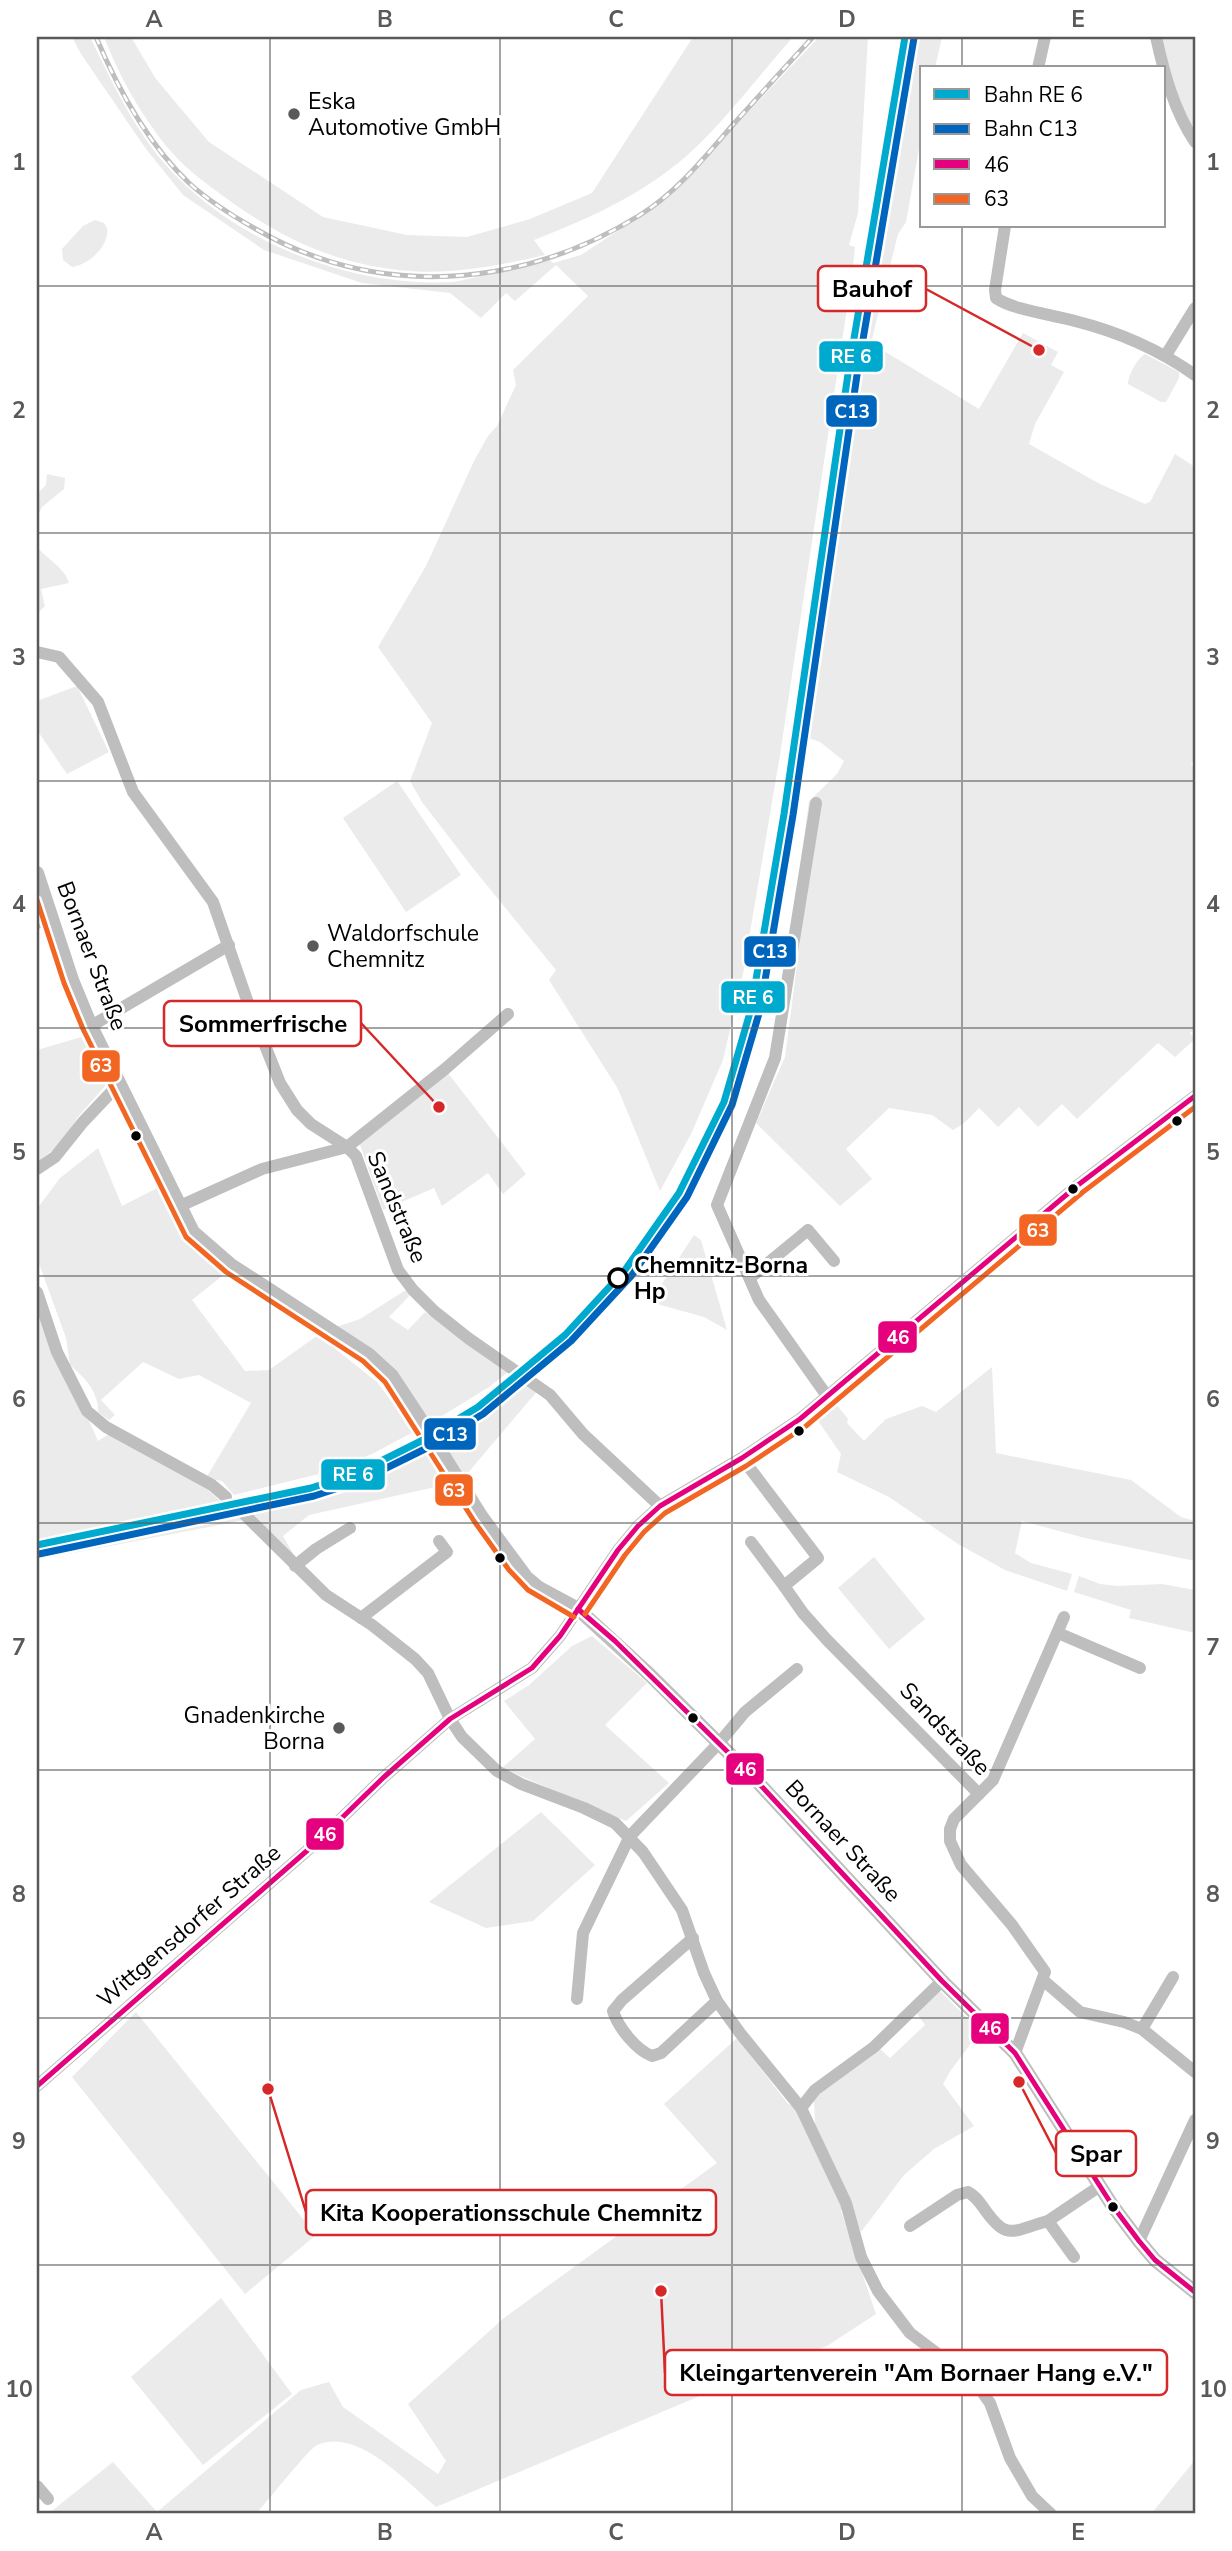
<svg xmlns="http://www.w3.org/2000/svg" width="1232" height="2551" viewBox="0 0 1232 2551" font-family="'Nunito Sans',sans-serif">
<rect width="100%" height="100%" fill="#fff"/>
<g fill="#ebebeb">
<path d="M72 37H90C109 76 128 117 155 152 221 237 345 288 451 282 462 281 472 278 483 275 505 270 528 265 550 260L553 263 581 255 666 199 819 37H868L858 213 849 245 855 247 852 275 780 755 743 974 723 1060 691 1134 660 1191 618 1089 549 980 556 970 472 867 422 802 410 781 432 723 378 647 426 566 474 461 488 436 497 426 516 385 513 370 588 296 556 265 515 301 506 293 481 318 450 293 362 283 264 250 183 195 146 149 81 54Z"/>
<path d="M104 37H131L156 79 209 142 323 217 407 235 467 237 530 219 592 193 693 37H793C760 74 729 116 693 150 648 192 591 218 534 240L545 255C497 266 448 276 398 270 328 262 274 234 219 193 201 180 182 165 167 147 141 115 119 76 104 37Z"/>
<polygon points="914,37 942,37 935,68 922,68 922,132 906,222 898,234 871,343 979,409 1023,333 1058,352 1051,365 1064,372 1035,424 1029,444 1100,484 1145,504 1150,502 1175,454 1195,467 1195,760 1191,764 1195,770 1195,1029 1190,1033 1195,1039 1175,1057 1158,1043 1077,1119 1062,1104 1038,1127 1019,1107 998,1127 979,1108 963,1124 953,1130 932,1115 889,1108 846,1149 872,1179 840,1206 756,1123 785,1057 800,942 790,942 809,801 837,774 844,761 820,742 799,735 833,508"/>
<polygon points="1159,37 1195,37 1195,135 1185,120"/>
<path d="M95 220 104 223 107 228C110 245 89 265 72 267L63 260 62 249 83 226Z"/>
<path d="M1145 354 1179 372V378L1166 402H1161L1128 384C1128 375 1137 359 1145 354Z"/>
<polygon points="47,474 65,478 64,489 42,507 37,517 37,494 46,485"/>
<path d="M37 547C48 560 64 567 69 583L41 589 45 606 37 614Z"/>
<polygon points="77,686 109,752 67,774 37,730 37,701"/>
<polygon points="397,781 461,875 406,912 343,818"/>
<polygon points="85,1036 111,1079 77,1118 65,1141 37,1162 37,1050"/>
<polygon points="448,1073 526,1174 503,1194 488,1173 442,1206 434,1188 383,1210 359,1142"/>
<path d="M98 1148 122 1206 163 1185 179 1226 194 1247 226 1273 192 1300 245 1371 269 1370 318 1335 377 1382 392 1402 404 1403 421 1428 372 1454 323 1473 234 1495 222 1481 206 1478 251 1403 199 1375 179 1379 143 1362 101 1400 115 1415 109 1420 98 1412C99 1392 84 1377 70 1365L66 1338 37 1258V1209L60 1178Z"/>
<polygon points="694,1235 701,1240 727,1330 704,1317 650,1302"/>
<polygon points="406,1290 410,1295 389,1317 408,1330 425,1312 508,1372 489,1387 429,1424 394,1374 333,1328 360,1319"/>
<polygon points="37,1304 98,1441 109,1434 206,1488 231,1511 275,1503 333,1488 430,1441 458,1482 309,1515 283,1536 299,1564 255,1518 37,1560"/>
<polygon points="992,1367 996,1453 1131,1480 1181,1517 1195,1521 1195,1561 1085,1538 1022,1521 1015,1553 1031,1563 1072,1574 1067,1591 1005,1570 958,1544 889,1497 837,1472 841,1454 816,1418 836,1404 848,1419 847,1423 864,1441 886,1419 922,1406 936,1412"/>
<polygon points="520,1377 539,1389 461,1481 438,1437 468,1419"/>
<polygon points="874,1557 925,1619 889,1649 838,1588"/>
<polygon points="1079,1576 1100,1584 1118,1586 1162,1584 1195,1590 1195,1633 1129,1618 1131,1610 1074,1592"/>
<polygon points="592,1636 647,1683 605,1725 669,1783 626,1821 502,1768 535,1739 504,1701 529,1685 572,1646"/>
<polygon points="541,1812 595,1865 533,1921 486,1928 429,1902"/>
<path d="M937 1988 980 2031 951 2070 943 2084 974 2126 934 2149 904 2175 861 2232 846 2203 841 2211 876 2314 827 2346 783 2361 436 2507C408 2483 358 2427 317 2445 308 2450 266 2503 256 2514H48L113 2462 157 2512 301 2390 329 2382 343 2407 438 2474 446 2461 408 2404 504 2318 717 2163 664 2104 737 2038 788 2104 801 2108 815 2126 814 2100 820 2093 880 2049 890 2058 925 2025 915 2011Z"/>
<polygon points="136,2012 316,2235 245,2294 72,2077"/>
<polygon points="221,2298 292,2394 203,2465 131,2377"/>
<polygon points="1195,2460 1195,2514 1151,2514"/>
</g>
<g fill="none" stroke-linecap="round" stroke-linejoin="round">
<g stroke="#bebebe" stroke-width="12">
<path d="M1156 37C1164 73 1174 111 1195 142"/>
<polyline points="1038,68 1045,37"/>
<path d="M1005 226 995 290 996 298C1013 310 1054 315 1075 321 1119 332 1158 349 1195 375"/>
<polyline points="1166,355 1195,308"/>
<polyline points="37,652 59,657 98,702 133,792 213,902 247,1000 280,1083 297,1110 311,1124 347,1147 356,1156 398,1270 413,1290 434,1311 468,1338 550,1395 583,1434 660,1506"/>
<polyline points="816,803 775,1058 717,1205 759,1300 827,1396"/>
<polyline points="37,923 51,915"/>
<polyline points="91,1026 229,945"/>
<polyline points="37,1169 55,1157 83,1122 120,1083"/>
<polyline points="180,1206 262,1169 347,1147 445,1069 508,1014"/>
<polyline points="750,1278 808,1230 834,1261"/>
<polyline points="37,1292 57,1352 87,1411 106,1427 212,1485 226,1497"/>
<polyline points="742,1458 818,1558 784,1586 803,1613 827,1640 979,1794"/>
<polyline points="239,1509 326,1595 372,1625 415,1659 428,1673 450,1719 462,1737 497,1771 521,1784 584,1808 615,1823 643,1852 682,1910 704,1973 717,2001 740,2033 801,2108 846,2203 861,2257 878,2291 910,2333 975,2382 990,2403 1010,2458 1032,2496 1051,2514"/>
<polyline points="751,1542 784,1586"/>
<polyline points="295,1566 316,1549 350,1528"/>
<polyline points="361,1618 447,1552 439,1541"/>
<polyline points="1058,1633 1140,1668"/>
<path d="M693 1938 622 2000 613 2011C618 2027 636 2050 652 2056L661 2053 717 2001"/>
<polyline points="1043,1980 1080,2012 1124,2022 1142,2029 1195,2072"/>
<polyline points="577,1999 583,1933 630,1836 719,1743 745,1712 797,1669"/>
<polyline points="1142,2029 1173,1977"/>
<polyline points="1015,2053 1045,1972 1012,1925 961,1865 950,1841 950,1829 954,1819 993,1780 1064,1617"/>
<polyline points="37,2086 317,1842 384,1777 450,1719 532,1668 560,1636 618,1550 638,1526 660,1506 742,1458 800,1419 1078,1185 1195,1096"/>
<polyline points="801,2108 815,2090 874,2047 942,1981"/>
<polyline points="1048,2221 1100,2186"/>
<path d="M910 2226 957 2195 968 2192C975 2196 978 2200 983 2207 1007 2242 1011 2231 1048 2221L1074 2257"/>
<polyline points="1139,2241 1195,2120"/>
<polyline points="37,2486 48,2499"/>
</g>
<g stroke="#bebebe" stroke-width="14">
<polyline points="37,873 72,980 91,1026 193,1232 231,1265 368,1354 392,1376 425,1426"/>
<polyline points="435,1442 481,1516 526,1577 539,1588 578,1609 650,1675 753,1777 942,1981 1015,2053 1112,2205 1139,2241 1155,2260 1195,2292"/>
</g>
<g stroke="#bebebe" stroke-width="5">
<path id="rail" d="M96 37C118 89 147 143 189 183 209 201 231 215 254 228 377 300 521 289 640 215 676 193 704 158 731 127 758 97 785 67 813 37"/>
</g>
<use href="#rail" stroke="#fff" stroke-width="2.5" stroke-dasharray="8" stroke-linecap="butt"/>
<g stroke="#fff" stroke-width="10">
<g id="bus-1">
<polyline points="578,1609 615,1641 753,1777 942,1981 1015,2053 1112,2205 1139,2241 1155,2260 1195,2292"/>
<polyline points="37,2086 317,1842 384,1777 450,1719 532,1668 560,1636 618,1550 638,1526 660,1506 742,1458 800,1419 1078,1185 1195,1096"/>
</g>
</g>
<g stroke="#fff" stroke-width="10">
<g id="bus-2">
<polyline points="37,900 64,983 83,1029 186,1237 226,1272 363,1361 385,1382 474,1521 509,1570 528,1590 574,1617"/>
<polyline points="585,1614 625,1555 644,1532 665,1513 746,1466 806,1426 1083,1192 1195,1107"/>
</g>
</g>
<use href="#bus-1" stroke="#e5007d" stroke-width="5"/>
<use href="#bus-2" stroke="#f26522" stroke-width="5"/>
<g stroke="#fff" stroke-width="12">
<polyline id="rail-1" points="37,1545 311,1488 357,1473 425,1439 478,1407 565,1335 625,1270 679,1193 724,1102 751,1009 784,814 848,374 905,37"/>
</g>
<g stroke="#fff" stroke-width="12">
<polyline id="rail-2" points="39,1554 314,1496 360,1481 429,1447 483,1414 571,1341 632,1275 687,1197 732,1105 760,1010 793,815 857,375 914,38"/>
</g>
<use href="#rail-1" stroke="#00a9ce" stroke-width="7"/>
<use href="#rail-2" stroke="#0065bd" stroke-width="7"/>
</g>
<path fill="none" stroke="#595959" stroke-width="2" stroke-opacity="0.55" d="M270 37V2514M500 37V2514M732 37V2514M962 37V68M962 226V2514M37 286H1195M37 533H1195M37 781H1195M37 1028H1195M37 1276H1195M37 1523H1195M37 1770H1195M37 2018H1195M37 2265H1195"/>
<g fill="#595959" stroke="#fff" stroke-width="2.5">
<circle cx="294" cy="114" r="7"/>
<circle cx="313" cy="946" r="7"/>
<circle cx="339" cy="1728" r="7"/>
</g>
<g fill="#000" stroke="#fff" stroke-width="2.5">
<circle cx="1177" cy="1121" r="6"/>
<circle cx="136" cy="1136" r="6"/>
<circle cx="1073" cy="1189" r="6"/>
<circle cx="799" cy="1431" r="6"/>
<circle cx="500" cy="1558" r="6"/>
<circle cx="693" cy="1718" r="6"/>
<circle cx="1113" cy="2207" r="6"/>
</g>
<circle fill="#fff" stroke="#000" stroke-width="3.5" cx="618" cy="1278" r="9"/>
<g text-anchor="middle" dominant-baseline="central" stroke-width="6" stroke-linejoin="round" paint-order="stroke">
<g font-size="23" fill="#000" stroke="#fff" text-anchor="start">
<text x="308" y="101">Eska<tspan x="308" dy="26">Automotive GmbH</tspan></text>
<text x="327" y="933">Waldorfschule<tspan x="327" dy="26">Chemnitz</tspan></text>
<text x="325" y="1715" text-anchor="end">Gnadenkirche<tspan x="325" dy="26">Borna</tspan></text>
</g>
<g font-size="23" fill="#000" stroke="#fff">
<text transform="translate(92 956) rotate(69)">Bornaer Straße</text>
<text transform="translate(397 1207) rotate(67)">Sandstraße</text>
<text transform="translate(945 1729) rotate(46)">Sandstraße</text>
<text transform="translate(843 1841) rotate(47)">Bornaer Straße</text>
<text transform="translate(189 1926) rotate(-41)">Wittgensdorfer Straße</text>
</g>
<g font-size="23" font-weight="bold" fill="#000" stroke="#fff" text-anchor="start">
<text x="634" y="1265">Chemnitz-Borna<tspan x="634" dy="26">Hp</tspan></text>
</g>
</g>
<path fill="none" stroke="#d62828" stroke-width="2.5" d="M1039 350L926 289M439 1107L361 1023M1019 2082L1056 2153M268 2089L306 2212M661 2291L665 2373"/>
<g fill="#d62828" stroke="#fff" stroke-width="2.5">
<circle cx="1039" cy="350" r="7"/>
<circle cx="439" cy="1107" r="7"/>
<circle cx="1019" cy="2082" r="7"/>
<circle cx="268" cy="2089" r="7"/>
<circle cx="661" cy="2291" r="7"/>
</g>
<g fill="#fff" stroke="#d62828" stroke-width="2.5">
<rect x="818" y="266" width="108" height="45" rx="7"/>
<rect x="164" y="1001" width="197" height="45" rx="7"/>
<rect x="1056" y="2131" width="80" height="45" rx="7"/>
<rect x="306" y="2190" width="410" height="45" rx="7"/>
<rect x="665" y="2350" width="502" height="45" rx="7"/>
</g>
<g font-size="24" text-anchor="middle" font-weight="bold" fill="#000">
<text x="872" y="297">Bauhof</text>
<text x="263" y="1032">Sommerfrische</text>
<text x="1096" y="2162">Spar</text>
<text x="511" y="2221">Kita Kooperationsschule Chemnitz</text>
<text x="916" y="2381">Kleingartenverein "Am Bornaer Hang e.V."</text>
</g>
<g stroke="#fff" stroke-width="2.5">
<rect x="818" y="340" width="66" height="33" rx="7" fill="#00a9ce"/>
<rect x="825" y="394" width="53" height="34" rx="7" fill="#0065bd"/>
<rect x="743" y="935" width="54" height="33" rx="7" fill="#0065bd"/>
<rect x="720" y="980" width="66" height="34" rx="7" fill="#00a9ce"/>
<rect x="81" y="1049" width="40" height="34" rx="7" fill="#f26522"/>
<rect x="1018" y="1213" width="40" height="34" rx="7" fill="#f26522"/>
<rect x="877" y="1320" width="41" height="34" rx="7" fill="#e5007d"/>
<rect x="423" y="1417" width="54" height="34" rx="7" fill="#0065bd"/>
<rect x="320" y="1458" width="66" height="33" rx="7" fill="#00a9ce"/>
<rect x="434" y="1473" width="40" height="34" rx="7" fill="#f26522"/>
<rect x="725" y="1752" width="40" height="34" rx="7" fill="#e5007d"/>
<rect x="305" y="1817" width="40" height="34" rx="7" fill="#e5007d"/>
<rect x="970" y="2012" width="40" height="33" rx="7" fill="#e5007d"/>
</g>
<g font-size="19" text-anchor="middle" font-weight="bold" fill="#fff">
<text x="851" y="363">RE 6</text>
<text x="852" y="418">C13</text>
<text x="770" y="958">C13</text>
<text x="753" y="1004">RE 6</text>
<text x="101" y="1072">63</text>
<text x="1038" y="1237">63</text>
<text x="898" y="1344">46</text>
<text x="450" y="1441">C13</text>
<text x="353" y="1481">RE 6</text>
<text x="454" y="1497">63</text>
<text x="745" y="1776">46</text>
<text x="325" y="1841">46</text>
<text x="990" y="2035">46</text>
</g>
<rect width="1232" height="2551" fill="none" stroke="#ffffff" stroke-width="77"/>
<rect x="920" y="66" width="245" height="161" fill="#ffffff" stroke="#999999" stroke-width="2"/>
<rect x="934" y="89" width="35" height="10" fill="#00a9ce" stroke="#999999" stroke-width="2"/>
<text x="984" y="102" font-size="21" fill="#000000">Bahn RE 6</text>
<rect x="934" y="124" width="35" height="10" fill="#0065bd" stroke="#999999" stroke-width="2"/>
<text x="984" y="136" font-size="21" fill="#000000">Bahn C13</text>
<rect x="934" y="159" width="35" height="10" fill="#e5007d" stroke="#999999" stroke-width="2"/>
<text x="984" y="172" font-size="21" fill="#000000">46</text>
<rect x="934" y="194" width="35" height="10" fill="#f26522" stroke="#999999" stroke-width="2"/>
<text x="984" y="206" font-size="21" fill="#000000">63</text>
<rect x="38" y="38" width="1156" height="2474" fill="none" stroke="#595959" stroke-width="2.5"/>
<g font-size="23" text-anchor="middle" font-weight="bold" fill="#595959">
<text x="154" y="27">A</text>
<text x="385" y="27">B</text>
<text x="616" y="27">C</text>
<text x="847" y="27">D</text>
<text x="1078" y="27">E</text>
<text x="19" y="170">1</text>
<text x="1213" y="170">1</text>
<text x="19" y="418">2</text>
<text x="1213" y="418">2</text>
<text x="19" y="665">3</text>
<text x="1213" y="665">3</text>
<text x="19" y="912">4</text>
<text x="1213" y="912">4</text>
<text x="19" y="1160">5</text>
<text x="1213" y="1160">5</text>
<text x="19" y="1407">6</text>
<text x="1213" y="1407">6</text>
<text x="19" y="1655">7</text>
<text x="1213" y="1655">7</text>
<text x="19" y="1902">8</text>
<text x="1213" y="1902">8</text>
<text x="19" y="2149">9</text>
<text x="1213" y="2149">9</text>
<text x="19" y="2397">10</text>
<text x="1213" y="2397">10</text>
<text x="154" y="2540">A</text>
<text x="385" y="2540">B</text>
<text x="616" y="2540">C</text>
<text x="847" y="2540">D</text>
<text x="1078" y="2540">E</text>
</g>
</svg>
